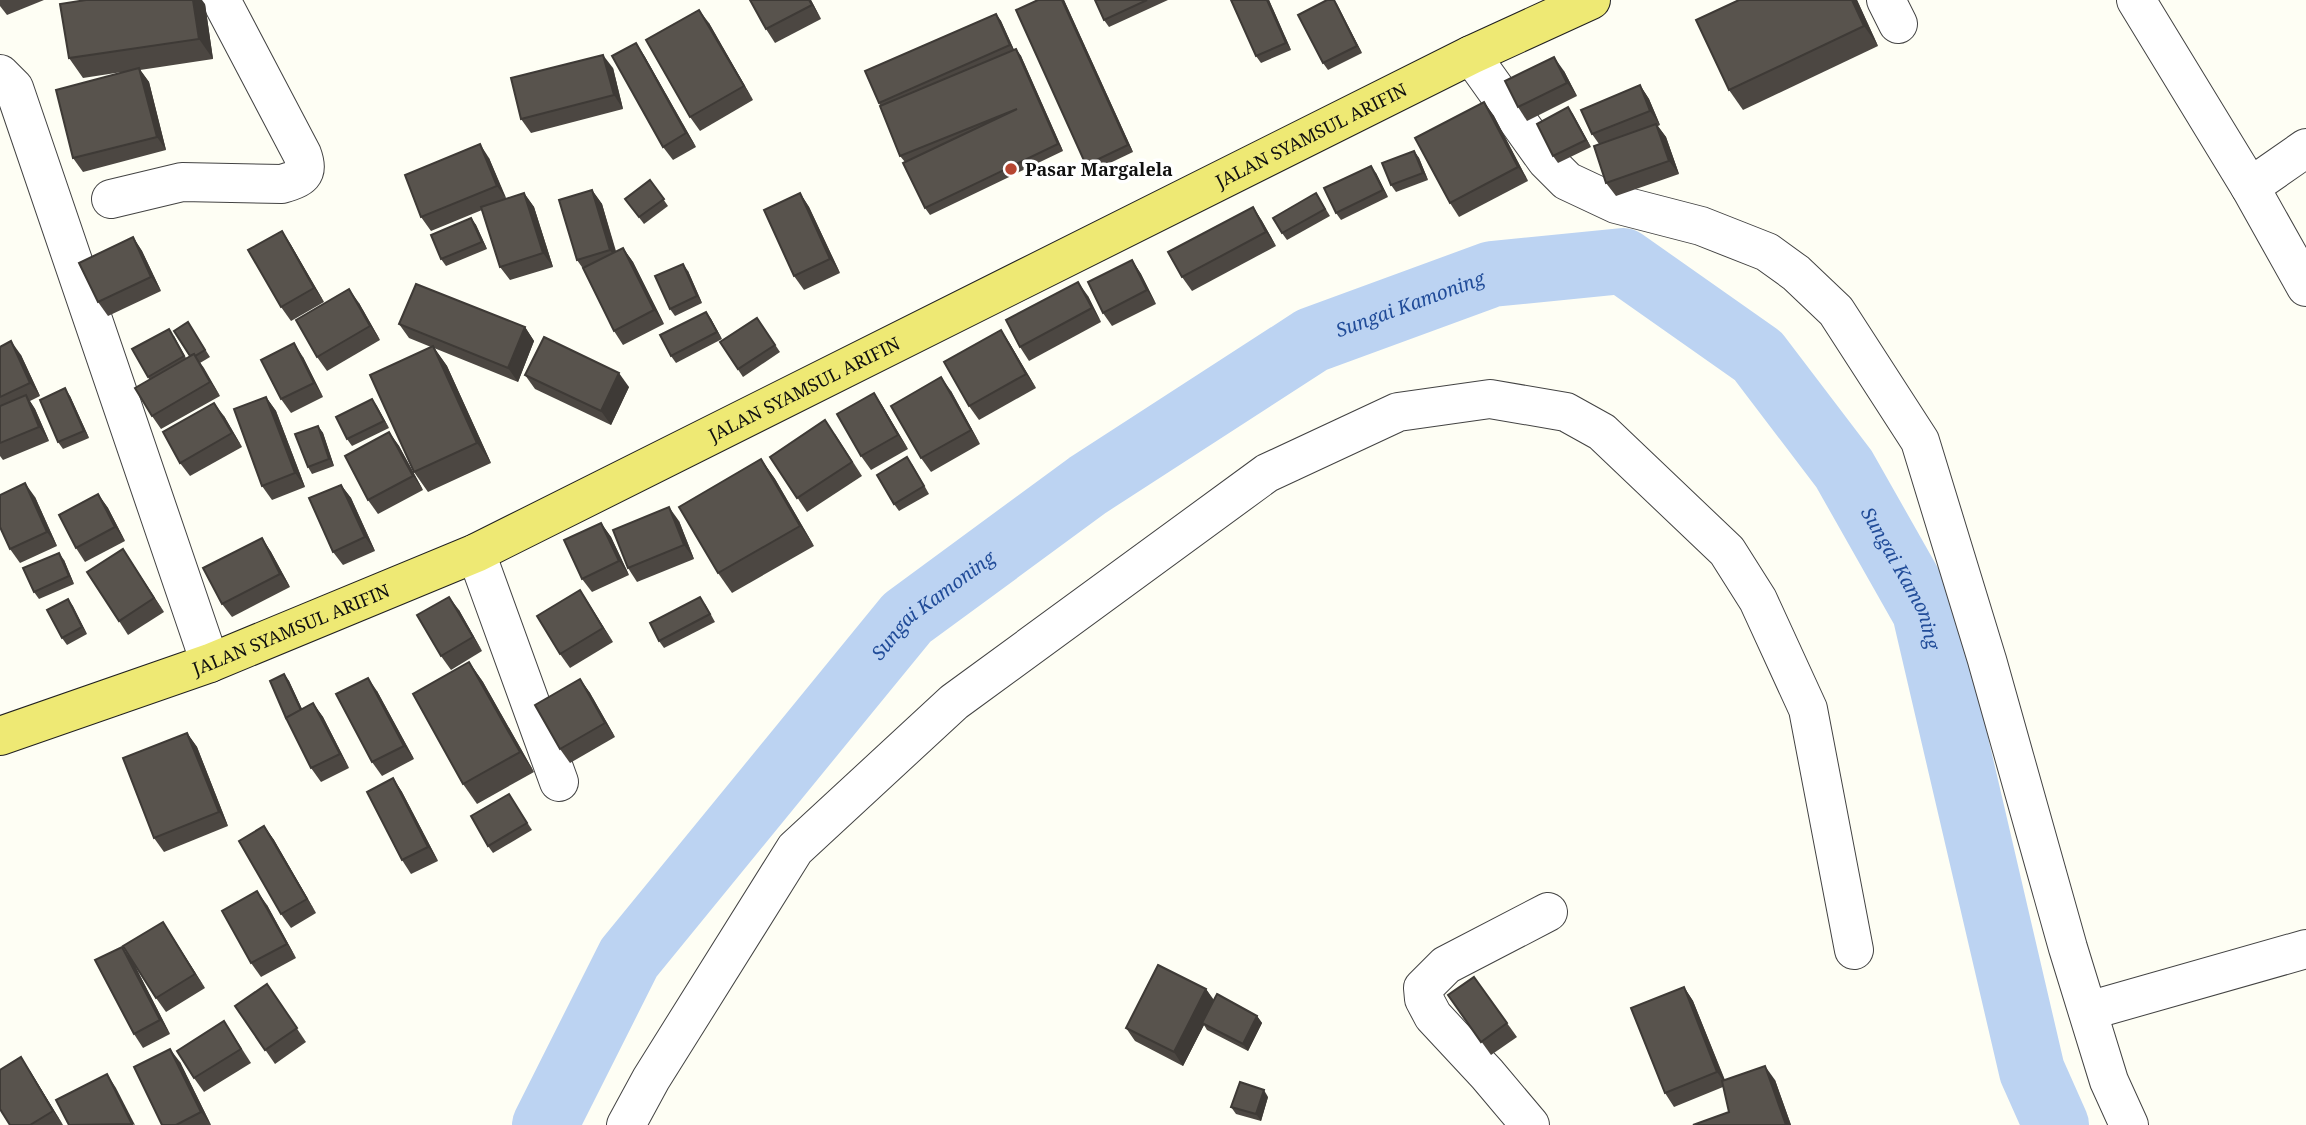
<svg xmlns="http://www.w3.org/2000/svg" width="2306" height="1125" viewBox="0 0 2306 1125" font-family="'Noto Serif',serif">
<rect width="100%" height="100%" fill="#fefef4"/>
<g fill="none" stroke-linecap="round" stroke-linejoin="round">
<path stroke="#bcd3f2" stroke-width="66" id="s1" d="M545 1125 629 958 907 618 1088 485 1312 340 1492 274 1623 261 1758 356 1844 469 1925 612 2032 1071 2056 1125"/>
<g stroke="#434343" stroke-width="40">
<g id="minor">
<polyline points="1886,0 1898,24"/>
<polyline points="2136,0 2250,187 2306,287"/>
<polyline points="1471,55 1546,160 1567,181 1616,204 1701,226 1767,252 1796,273 1836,311 1920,441 1987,660 2068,948 2109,1081 2129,1125"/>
<polyline points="0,74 14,88 210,663"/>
<polyline points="2250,187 2306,148"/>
<path d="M111 199 182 182 282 184C301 178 310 175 302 154L221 0"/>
<polyline points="476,553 559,782"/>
<polyline points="2088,1011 2306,949"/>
<polyline points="626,1125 651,1079 795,849 954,702 1267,473 1398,412 1490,399 1566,412 1602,432 1727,551 1758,600 1808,709 1854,950"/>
<polyline points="1530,1125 1487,1074 1433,1016 1424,999 1423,988 1446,965 1548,912"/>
</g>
</g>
<g stroke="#212121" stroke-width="40">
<g id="major">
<path id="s2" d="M0 736 210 663 476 553 1471 55 1591 0"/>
</g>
</g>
<use href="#minor" stroke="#fff" stroke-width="38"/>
<use href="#major" stroke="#eee974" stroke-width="38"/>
</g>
<g fill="#4c4742">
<polygon points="0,0 44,0 7,15 0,6"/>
<polygon points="750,0 811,0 821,19 775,43 766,29"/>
<polygon points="1038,0 1064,0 1133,152 1091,172 1086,165"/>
<polygon points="1095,0 1168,0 1109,27 1104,20"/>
<polygon points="1231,0 1269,0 1291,50 1261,63 1256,56"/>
<polygon points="1334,0 1362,53 1328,70 1323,63"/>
<polygon points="1739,0 1857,0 1878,46 1743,110 1729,90"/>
<polygon points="205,4 213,59 140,70 149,82 166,150 83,172 73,158 122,72 83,78 69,58"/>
<polygon points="996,14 1001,21 1014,50 1016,49 1021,56 1063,151 930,215 925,208 905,162 900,156 879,103"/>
<polygon points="709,23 753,100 700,131 690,117"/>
<polygon points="636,43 645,57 696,147 673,160 663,147"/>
<polygon points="613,68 623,109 531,133 521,119"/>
<polygon points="1564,71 1577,96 1527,121 1518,107"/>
<polygon points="1640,85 1649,99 1660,125 1658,126 1666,137 1679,174 1616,196 1606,183 1599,144 1592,134"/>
<polygon points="1484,102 1494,116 1528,181 1459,217 1450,203"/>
<polygon points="1568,107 1591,147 1558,163 1553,156"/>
<polygon points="1414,151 1419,158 1428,180 1396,192 1391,185"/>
<polygon points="489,158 506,199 524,193 534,207 553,267 510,280 500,267 482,210 431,231 421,217"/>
<polygon points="1376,173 1388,197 1341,220 1336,213"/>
<polygon points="650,180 668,206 644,224 625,199"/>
<polygon points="592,190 602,204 616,251 623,248 633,262 664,324 623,345 614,331 584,270 577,260"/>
<polygon points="800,193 809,207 840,273 804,290 794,276"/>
<polygon points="1316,193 1330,216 1287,240 1282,233"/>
<polygon points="1253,207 1262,221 1276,246 1192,291 1182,277"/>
<polygon points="471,218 476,225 487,249 446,266 441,259"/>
<polygon points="282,231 291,245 324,302 291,321 281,307"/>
<polygon points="133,237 142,251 161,291 108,316 98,302"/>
<polygon points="1132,260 1141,274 1156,304 1112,326 1103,313"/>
<polygon points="688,271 702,303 675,316 670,309"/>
<polygon points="1088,296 1101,322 1029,361 1020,347"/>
<polygon points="359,303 380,340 327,371 317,357"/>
<polygon points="706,312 711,319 722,339 676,363 671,356"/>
<polygon points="757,318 780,352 743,377 720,342"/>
<polygon points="188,322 210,357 200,363 220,396 161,429 152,416 149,379 132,349 174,336 186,358 190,356"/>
<polygon points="399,324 525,327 534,341 518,382 434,348 447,366 491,463 428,492 414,472 431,347 409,338"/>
<polygon points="1001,330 1010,344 1036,388 979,420 969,406"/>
<polygon points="0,347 21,355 40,396 30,401 35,409 49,441 3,460 0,456"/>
<polygon points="303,357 323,397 291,413 281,399"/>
<polygon points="525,375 629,387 611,425 535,389"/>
<polygon points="951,391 980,444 931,472 921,458"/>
<polygon points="874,393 883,407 908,449 871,470 861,456"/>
<polygon points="70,396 89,438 63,449 58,442"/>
<polygon points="266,397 276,411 305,487 272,500 262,486"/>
<polygon points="372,399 389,428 352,446 347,439"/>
<polygon points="224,416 242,447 190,476 180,463"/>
<polygon points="318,426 323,433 334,466 312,474 308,467"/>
<polygon points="389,432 399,446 423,490 378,514 368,500"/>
<polygon points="835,434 862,476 807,512 770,457"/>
<polygon points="761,459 775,479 814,546 732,593 718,573"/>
<polygon points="912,464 929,494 899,511 894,504"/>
<polygon points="341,485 351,498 375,551 343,565 333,552"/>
<polygon points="98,494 108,508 125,541 85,562 76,548"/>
<polygon points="35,497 57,546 20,563 10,549"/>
<polygon points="679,521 694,559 637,582 628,568"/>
<polygon points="601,523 611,537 629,575 592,592 582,579"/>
<polygon points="262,538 271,552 290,587 232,617 222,604"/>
<polygon points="123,549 164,612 128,635 119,621"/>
<polygon points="64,560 74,584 39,599 34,592"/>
<polygon points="580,590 613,642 570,668 560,654"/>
<polygon points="68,599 87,634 67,645 62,638"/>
<polygon points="705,604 715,622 664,648 659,641"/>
<polygon points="459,610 482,651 451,670 441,656"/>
<polygon points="469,662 483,682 534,772 477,804 463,784"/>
<polygon points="284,674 289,681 302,709 313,703 323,717 349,768 321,782 311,768"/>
<polygon points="580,679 590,693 615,737 570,763 560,749"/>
<polygon points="377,691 414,759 382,776 372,762"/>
<polygon points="187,733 197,747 228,826 164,852 154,838"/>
<polygon points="393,778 402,792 438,861 411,874 402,860"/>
<polygon points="509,794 532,830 493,853 488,846"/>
<polygon points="264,826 274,840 316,913 291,928 281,914"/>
<polygon points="267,905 296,958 261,977 251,963"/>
<polygon points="163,922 205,988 166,1012 156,998"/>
<polygon points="132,960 170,1034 143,1048 134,1034"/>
<polygon points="1474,977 1517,1037 1491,1055 1448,995"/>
<polygon points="267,984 306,1042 275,1064 235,1006"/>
<polygon points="1684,987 1693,1001 1725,1080 1775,1080 1791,1125 1693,1125 1729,1112 1723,1087 1674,1107 1665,1093"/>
<polygon points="1206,989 1214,1000 1257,1016 1262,1023 1248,1051 1207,1030 1204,1025 1183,1066 1135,1041 1126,1028"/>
<polygon points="233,1035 251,1063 204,1092 194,1078"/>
<polygon points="180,1062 211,1125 162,1125"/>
<polygon points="30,1071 63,1125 10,1125"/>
<polygon points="1268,1097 1261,1121 1236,1114 1231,1107"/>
</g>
<g fill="#3e3a36">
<polygon points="193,0 202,0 205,4 213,59 199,39"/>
<polygon points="809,0 811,0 821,19 812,5"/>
<polygon points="1062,0 1064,0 1133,152 1128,145"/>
<polygon points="1267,0 1269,0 1291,50 1286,43"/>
<polygon points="1334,0 1337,4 1362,53 1357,46"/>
<polygon points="1852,0 1857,0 1878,46 1864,26"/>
<polygon points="699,10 709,23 753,100 744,86"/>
<polygon points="996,14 1001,21 1015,52 1010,45"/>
<polygon points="636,43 645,57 696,147 686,133"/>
<polygon points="1016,49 1021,56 1063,151 1058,144"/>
<polygon points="603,55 613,68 623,109 614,95"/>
<polygon points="1554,57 1564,71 1577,96 1567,83"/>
<polygon points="139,68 149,82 166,150 157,137"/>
<polygon points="1640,85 1649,99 1660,125 1650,111"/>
<polygon points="1484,102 1494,116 1528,181 1518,167"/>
<polygon points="1568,107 1573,114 1591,147 1586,140"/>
<polygon points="1656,124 1666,137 1679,174 1669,161"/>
<polygon points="480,144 489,158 507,200 497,186"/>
<polygon points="1414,151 1419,158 1428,180 1423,173"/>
<polygon points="1371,166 1376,173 1388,197 1383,190"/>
<polygon points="592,190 602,204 619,264 610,250"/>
<polygon points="524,193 534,207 553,267 543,253"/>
<polygon points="800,193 809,207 840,273 830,259"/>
<polygon points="1253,207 1262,221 1276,246 1266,232"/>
<polygon points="471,218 476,225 487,249 482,242"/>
<polygon points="282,231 291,245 324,302 314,288"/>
<polygon points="133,237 142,251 161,291 151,277"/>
<polygon points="623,248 633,262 664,324 654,310"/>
<polygon points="1132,260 1141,274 1156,304 1147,290"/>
<polygon points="683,264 688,271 702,303 697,296"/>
<polygon points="1078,282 1088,296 1101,322 1092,308"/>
<polygon points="349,289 359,303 380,340 370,326"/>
<polygon points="706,312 711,319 722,339 717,332"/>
<polygon points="525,327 534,341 518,382 508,368"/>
<polygon points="1001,330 1010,344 1036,388 1026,374"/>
<polygon points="11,341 21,355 40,396 30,383"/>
<polygon points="294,343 303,357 323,397 314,383"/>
<polygon points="433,346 447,366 491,463 477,443"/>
<polygon points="194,354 204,368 220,396 210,382"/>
<polygon points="619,373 629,387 611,425 601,411"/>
<polygon points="941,377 951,391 980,444 971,430"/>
<polygon points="65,388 70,396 89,438 84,431"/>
<polygon points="874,393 883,407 908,449 898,435"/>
<polygon points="26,395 35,409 49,441 39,427"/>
<polygon points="266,397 276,411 305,487 295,473"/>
<polygon points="372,399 377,406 389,428 384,421"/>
<polygon points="214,403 224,416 242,447 232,433"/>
<polygon points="318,426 323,433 334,466 329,459"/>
<polygon points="389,432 399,446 423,490 413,476"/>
<polygon points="761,459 775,479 814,546 800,526"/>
<polygon points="25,483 35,497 57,546 47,532"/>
<polygon points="341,485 351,498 375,551 365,537"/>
<polygon points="98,494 108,508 125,541 115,527"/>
<polygon points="669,507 679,521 694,559 684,545"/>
<polygon points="601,523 611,537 629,575 619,561"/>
<polygon points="262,538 271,552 290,587 280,574"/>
<polygon points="123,549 132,563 164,612 154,598"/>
<polygon points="59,553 64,560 74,584 69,576"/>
<polygon points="580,590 589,604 613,642 603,628"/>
<polygon points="449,597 459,610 482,651 473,637"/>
<polygon points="68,599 73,606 87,634 82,627"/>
<polygon points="469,662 483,682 534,772 520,752"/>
<polygon points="284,674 289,681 308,722 303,715"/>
<polygon points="368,678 377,691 414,759 404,746"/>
<polygon points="580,679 590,693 615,737 605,723"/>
<polygon points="313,703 323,717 349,768 340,754"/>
<polygon points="187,733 197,747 228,826 219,812"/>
<polygon points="393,778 402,792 438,861 428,847"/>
<polygon points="264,826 274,840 316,913 307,899"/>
<polygon points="257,891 267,905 296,958 287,944"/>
<polygon points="163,922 172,936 205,988 195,974"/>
<polygon points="122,947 132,960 170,1034 160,1020"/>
<polygon points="1684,987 1693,1001 1727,1086 1717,1072"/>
<polygon points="1206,989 1215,1003 1202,1023 1204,1025 1183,1066 1174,1052"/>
<polygon points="1257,1016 1262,1023 1248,1051 1243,1044"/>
<polygon points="170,1049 180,1062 211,1125 201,1112"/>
<polygon points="21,1057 30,1071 63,1125 53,1111"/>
<polygon points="1765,1066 1775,1080 1791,1125 1786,1125"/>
<polygon points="107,1074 116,1088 135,1125 132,1124"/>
<polygon points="1264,1090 1268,1097 1261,1121 1256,1114"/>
</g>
<g fill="#58534d" stroke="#3e3a36" stroke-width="2">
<polygon points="86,0 193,0 199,39 69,58 60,4"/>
<polygon points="750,0 809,0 812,5 766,29"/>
<polygon points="1038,0 1062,0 1128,145 1086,165 1016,10"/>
<polygon points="1095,0 1147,0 1104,20"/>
<polygon points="1231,0 1267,0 1286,43 1256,56"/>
<polygon points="1327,0 1334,0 1357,46 1323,63 1298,15"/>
<polygon points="1739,0 1852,0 1864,26 1729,90 1696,20"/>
<polygon points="699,10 744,86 690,117 646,40"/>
<polygon points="996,14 1010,45 879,103 865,71"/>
<polygon points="636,43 686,133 663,147 612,56"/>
<polygon points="1016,49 1058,144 925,208 903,163 1017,109 900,156 880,106"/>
<polygon points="603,55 614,95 521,119 511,78"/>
<polygon points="1554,57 1567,83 1518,107 1505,81"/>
<polygon points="139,68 157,137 73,158 56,90"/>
<polygon points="1640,85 1650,111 1592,134 1581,110"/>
<polygon points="1484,102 1518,167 1450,203 1415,138"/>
<polygon points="1568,107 1586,140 1553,156 1537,124"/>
<polygon points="1656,124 1669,161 1606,183 1594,146"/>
<polygon points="480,144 497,186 421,217 405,175"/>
<polygon points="1414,151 1423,173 1391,185 1382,163"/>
<polygon points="1371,166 1383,190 1336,213 1324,188"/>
<polygon points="650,180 664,199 639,217 625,199"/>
<polygon points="592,190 610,250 577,260 559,200"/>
<polygon points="524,193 543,253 500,267 481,207"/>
<polygon points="800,193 830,259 794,276 764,210"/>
<polygon points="1316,193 1325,209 1282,233 1273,218"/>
<polygon points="1253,207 1266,232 1182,277 1168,252"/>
<polygon points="471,218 482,242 441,259 431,235"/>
<polygon points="282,231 314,288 281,307 248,250"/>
<polygon points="133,237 151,277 98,302 79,263"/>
<polygon points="623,248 654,310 614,331 583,268"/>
<polygon points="1132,260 1147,290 1103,313 1088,282"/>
<polygon points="683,264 697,296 670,309 655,276"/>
<polygon points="1078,282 1092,308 1020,347 1006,320"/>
<polygon points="416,284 525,327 508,368 399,324"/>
<polygon points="349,289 370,326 317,357 296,320"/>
<polygon points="706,312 717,332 671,356 660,335"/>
<polygon points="757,318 775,345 738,369 720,342"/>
<polygon points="188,322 205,350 195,356 194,354 190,356 174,331"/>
<polygon points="169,329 184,356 148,377 132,349"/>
<polygon points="1001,330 1026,374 969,406 944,362"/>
<polygon points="544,337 619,373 601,411 525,375"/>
<polygon points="11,341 30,383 0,397 0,347"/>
<polygon points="294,343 314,383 281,399 261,360"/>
<polygon points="433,346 477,443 414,472 370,375"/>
<polygon points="194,354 210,382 152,416 135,388"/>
<polygon points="941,377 971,430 921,458 891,406"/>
<polygon points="65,388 84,431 58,442 40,400"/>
<polygon points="874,393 898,435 861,456 837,414"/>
<polygon points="26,395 39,427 0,443 0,406"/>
<polygon points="266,397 295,473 262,486 234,409"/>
<polygon points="372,399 384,421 347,439 336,417"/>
<polygon points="214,403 232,433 180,463 163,432"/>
<polygon points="825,420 852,462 797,498 770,457"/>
<polygon points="318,426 329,459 308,467 295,434"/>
<polygon points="389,432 413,476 368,500 345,456"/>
<polygon points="907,457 924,486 894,504 877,475"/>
<polygon points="761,459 800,526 718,573 679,507"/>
<polygon points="25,483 47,532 10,549 0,527 0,495"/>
<polygon points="341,485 365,537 333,552 309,498"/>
<polygon points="98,494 115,527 76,548 59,515"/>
<polygon points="669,507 684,545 628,568 613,530"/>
<polygon points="601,523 619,561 582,579 564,540"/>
<polygon points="262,538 280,574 222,604 203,568"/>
<polygon points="123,549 154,598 119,621 87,572"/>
<polygon points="59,553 69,576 34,592 23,568"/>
<polygon points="580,590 603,628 560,654 537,616"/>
<polygon points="449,597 473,637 441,656 417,615"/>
<polygon points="700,597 710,614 659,641 650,623"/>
<polygon points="68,599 82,627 62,638 47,610"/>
<polygon points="469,662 520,752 463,784 413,694"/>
<polygon points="284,674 301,710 286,718 270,681"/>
<polygon points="368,678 404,746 372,762 336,694"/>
<polygon points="580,679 605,723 560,749 535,705"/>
<polygon points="313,703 340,754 311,768 286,718"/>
<polygon points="187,733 219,812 154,838 123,758"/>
<polygon points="393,778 428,847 402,860 367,792"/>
<polygon points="509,794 527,823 488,846 471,816"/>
<polygon points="264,826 307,899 281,914 239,841"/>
<polygon points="257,891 287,944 251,963 222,911"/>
<polygon points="163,922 195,974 156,998 123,946"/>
<polygon points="122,947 160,1020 134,1034 95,960"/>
<polygon points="1158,965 1206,989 1174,1052 1126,1028"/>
<polygon points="1474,977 1507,1023 1481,1042 1448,995"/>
<polygon points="267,984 297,1028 265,1050 235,1006"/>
<polygon points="1684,987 1717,1072 1665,1093 1631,1008"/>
<polygon points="1217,994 1257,1016 1243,1044 1202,1023"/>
<polygon points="224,1021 241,1049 194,1078 177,1051"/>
<polygon points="170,1049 201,1112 176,1125 162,1125 134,1067"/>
<polygon points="21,1057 53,1111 30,1125 10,1125 0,1109 0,1070"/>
<polygon points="1765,1066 1786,1125 1693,1125 1729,1112 1722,1081"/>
<polygon points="107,1074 132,1124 69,1125 56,1100"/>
<polygon points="1240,1082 1264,1090 1256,1114 1231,1107"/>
</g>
<circle fill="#b64631" stroke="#fff" stroke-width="2.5" cx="1011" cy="169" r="7"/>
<g text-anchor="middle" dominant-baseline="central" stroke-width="7" stroke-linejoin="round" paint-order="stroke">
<g font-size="18" fill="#101010" stroke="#fff">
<text stroke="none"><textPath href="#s2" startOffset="1444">JALAN SYAMSUL ARIFIN</textPath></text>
<text stroke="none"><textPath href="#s2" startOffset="877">JALAN SYAMSUL ARIFIN</textPath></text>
<text stroke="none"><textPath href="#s2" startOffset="310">JALAN SYAMSUL ARIFIN</textPath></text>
</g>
<g font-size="18" font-weight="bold" fill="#101010" stroke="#fff" text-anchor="start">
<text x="1025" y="169">Pasar Margalela</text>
</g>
<g font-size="19" font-style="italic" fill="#214c99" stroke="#fff">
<text stroke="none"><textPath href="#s1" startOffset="1222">Sungai Kamoning</textPath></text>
<text stroke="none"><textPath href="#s1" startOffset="1872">Sungai Kamoning</textPath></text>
<text stroke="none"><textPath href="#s1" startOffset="654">Sungai Kamoning</textPath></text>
</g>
</g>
</svg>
